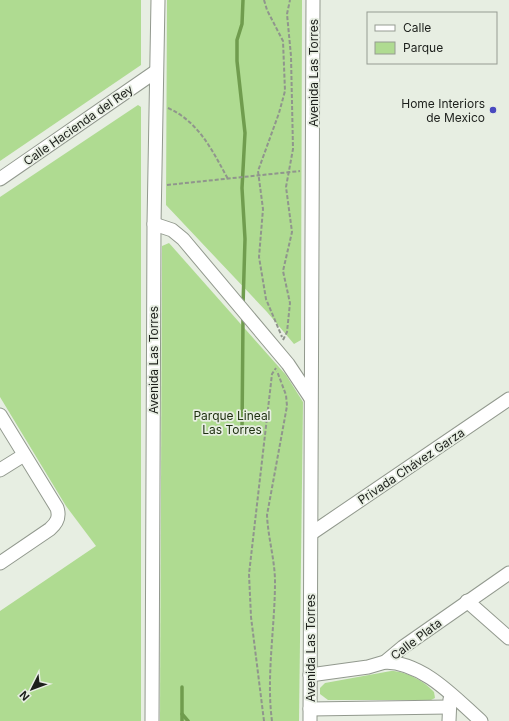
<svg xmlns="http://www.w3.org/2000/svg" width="509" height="721" viewBox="0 0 509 721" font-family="Inter,sans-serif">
<rect width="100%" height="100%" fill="#e7eee2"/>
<g fill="#afdb91">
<polygon points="0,0 141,0 141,65 0,161"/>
<polygon points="167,0 302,0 301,340 294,344 267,312 166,205"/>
<polygon points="138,105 141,107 141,721 0,721 0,611 96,546 66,506 0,397 0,197"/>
<polygon points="169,243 286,375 303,402 299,721 160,721 162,246"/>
<path d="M391 671C406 671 424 681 434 692L435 698 431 700H328L320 694V688L325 683Z"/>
</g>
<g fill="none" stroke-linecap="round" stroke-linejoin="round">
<g stroke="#709c4e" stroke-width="3.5">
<polyline points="243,0 242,24 237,40 237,61 245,133 242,188 245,239 243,306"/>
<polyline points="242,433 243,318"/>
<polyline points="182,714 188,721"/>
<polyline points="182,721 182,687"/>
</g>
<g stroke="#92998e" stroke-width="15">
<g id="minor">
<polyline points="0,179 155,72"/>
<polyline points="154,224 172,230 183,239 288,364 310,397"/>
<path d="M0 415 57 508C60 517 57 523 50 529L0 563"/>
<polyline points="0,470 24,455"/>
<polyline points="312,533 509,399"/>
<polyline points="467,601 509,638"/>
<path d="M385 662C424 663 454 697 481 721"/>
<polyline points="310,675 368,667 385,662 403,647 509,573"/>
<polyline points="310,709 449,707"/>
<polyline points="152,721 154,224 158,0"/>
<polyline points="310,721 313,0"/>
<polyline points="449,721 450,699"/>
</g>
</g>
<g stroke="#90958d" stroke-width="2" stroke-dasharray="4 2" stroke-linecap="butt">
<polyline points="264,0 267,10 283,41 285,91 279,113 258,171 263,209 259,257 266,299 282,337"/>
<path d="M168 108C199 122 212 150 228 179"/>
<polyline points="167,185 300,171"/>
<polyline points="283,340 287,332 290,303 283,271 292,232 286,187 293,149 291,56 287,14 290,0"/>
<polyline points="264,721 251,617 249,574 272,374 276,368"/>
<path d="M272 721C266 677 275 627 275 582 275 560 268 538 267 515L287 406 286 395 277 371"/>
</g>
<use href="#minor" stroke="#fff" stroke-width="13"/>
</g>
<circle fill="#4949bf" stroke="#e7eee2" stroke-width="1.5" cx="493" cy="110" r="4"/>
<g text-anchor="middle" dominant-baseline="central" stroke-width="3.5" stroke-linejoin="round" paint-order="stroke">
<g font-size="12" fill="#1c1f1b" stroke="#e7eee2">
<text transform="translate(313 73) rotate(-90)">Avenida Las Torres</text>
<text transform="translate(78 125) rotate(-35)">Calle Hacienda del Rey</text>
<text transform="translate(153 360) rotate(-90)">Avenida Las Torres</text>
<text transform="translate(411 466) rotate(-34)">Privada Chávez Garza</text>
<text transform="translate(416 639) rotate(-37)">Calle Plata</text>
<text transform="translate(310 648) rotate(-90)">Avenida Las Torres</text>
</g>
<g font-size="12" fill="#1c1f1b" stroke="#e7eee2" text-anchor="end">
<text x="485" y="103">Home Interiors<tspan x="485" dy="14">de Mexico</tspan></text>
</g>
<g font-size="12" fill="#1d2f0f" stroke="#e7eee2">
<text x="232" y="415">Parque Lineal<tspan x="232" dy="14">Las Torres</tspan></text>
</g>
</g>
<rect x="367" y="12" width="130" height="52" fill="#e7eee2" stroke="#969b92"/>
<rect x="375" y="25" width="20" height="6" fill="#ffffff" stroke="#969b92"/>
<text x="403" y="32" font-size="12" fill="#1c1f1b">Calle</text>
<rect x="375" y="42" width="20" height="12" fill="#afdb91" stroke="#969b92"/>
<text x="403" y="52" font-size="12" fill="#1c1f1b">Parque</text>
<g transform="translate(32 689) rotate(228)" stroke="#e7eee2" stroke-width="3" paint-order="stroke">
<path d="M0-3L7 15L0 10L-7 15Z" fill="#1c1f1b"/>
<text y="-6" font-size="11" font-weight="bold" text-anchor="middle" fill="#1c1f1b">N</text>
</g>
</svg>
